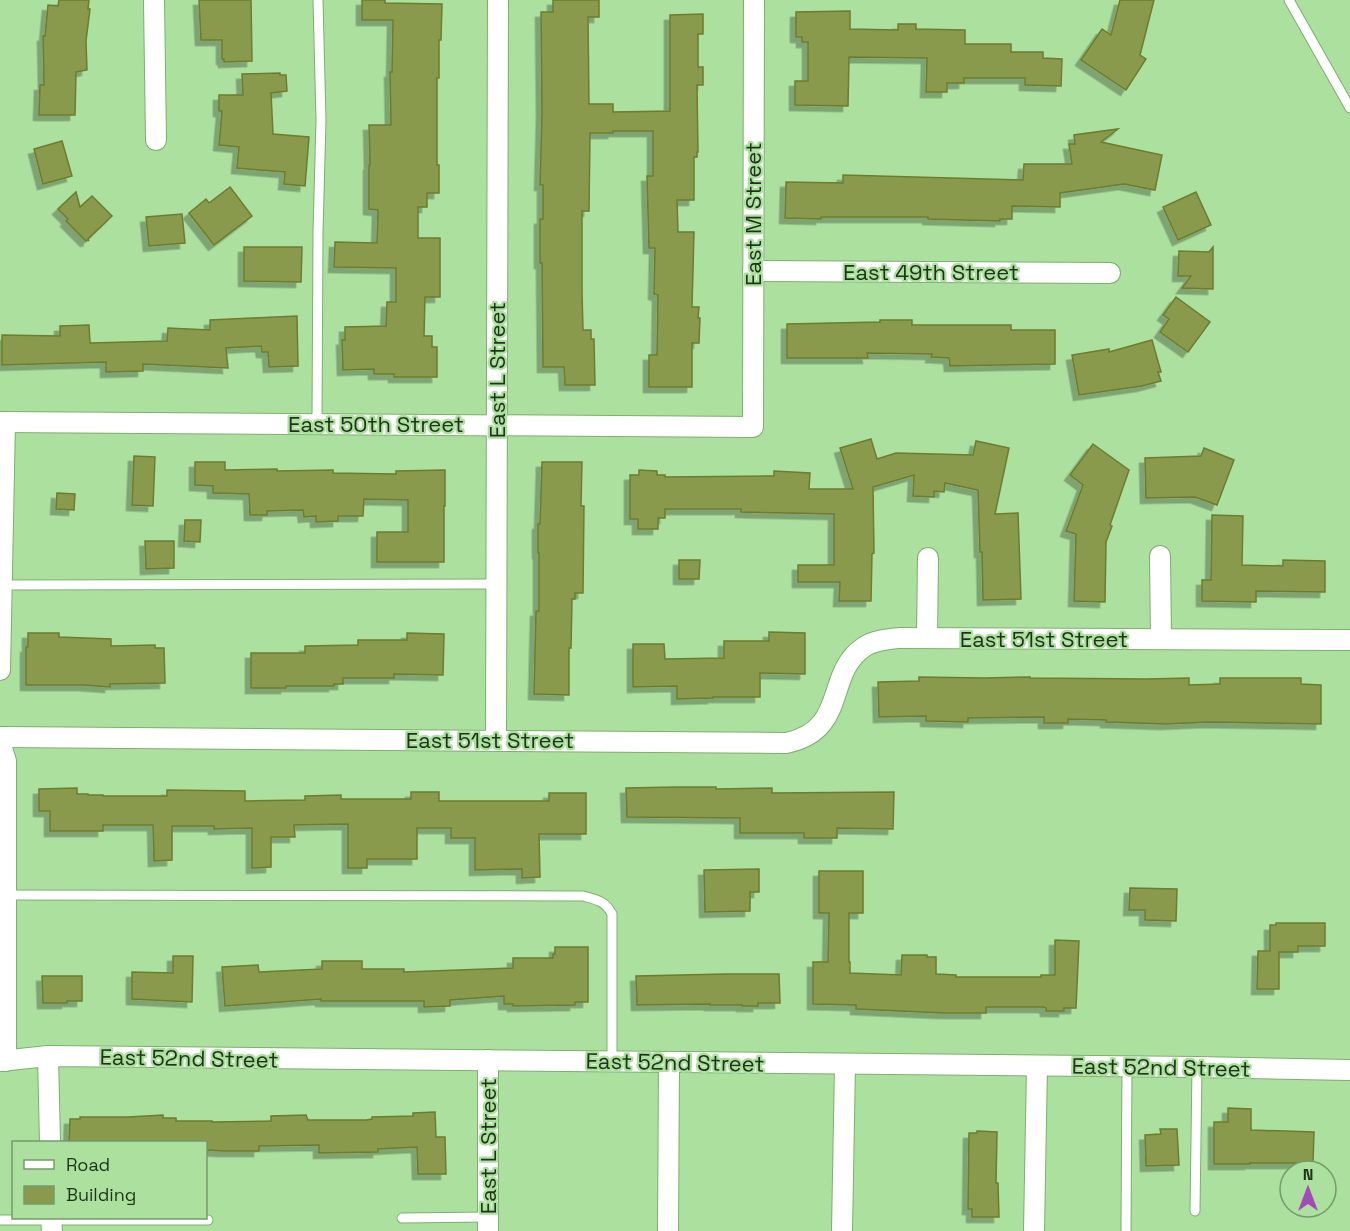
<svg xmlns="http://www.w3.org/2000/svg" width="1350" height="1231" viewBox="0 0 1350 1231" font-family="'Space Grotesk',sans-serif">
<defs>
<filter id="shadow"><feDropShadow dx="-5.5" dy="5.5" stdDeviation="0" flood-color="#0004"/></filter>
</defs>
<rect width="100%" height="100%" fill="#ace09e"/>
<g fill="#8a9a4d" stroke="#6d7c2e" stroke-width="1.5" filter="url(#shadow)">
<polygon points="59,0 89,0 88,9 90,9 86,41 87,70 76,72 75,115 39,115 40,85 44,85 43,36 45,36 48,5 58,6"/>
<polygon points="199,0 251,0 252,61 224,62 224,59 222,59 222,40 201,40"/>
<polygon points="362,0 385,0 385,3 442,4 441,40 439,40 439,78 437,78 437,165 439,165 439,193 427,193 427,207 418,207 418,238 440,238 440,297 425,297 424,336 432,336 432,347 437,347 437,377 394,377 394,374 374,374 374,369 343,370 342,340 345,340 345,327 386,326 387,302 396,302 396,268 334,267 335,242 377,243 378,210 369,209 369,165 370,165 369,125 391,125 390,72 392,72 393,20 362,20"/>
<polygon points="553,0 599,0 599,17 588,17 589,104 613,104 613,112 670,111 670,15 703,14 703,34 698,34 698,67 703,67 703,85 697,85 698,152 697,152 697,157 694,157 694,200 677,200 678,232 694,232 692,307 699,307 698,318 700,318 699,343 692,343 692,387 649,387 649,355 657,355 658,295 654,294 655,248 649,248 647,176 653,176 653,131 613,131 613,133 590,133 589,211 582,211 582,292 583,330 591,330 591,339 594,339 595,385 565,385 564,367 543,367 542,263 540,263 540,219 543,219 543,185 540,185 542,113 541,12 553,12"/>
<polygon points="1120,0 1154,0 1140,55 1146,59 1126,90 1081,60 1102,29 1111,35"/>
<polygon points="850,11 850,29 898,30 898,24 916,24 916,29 965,30 965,44 1011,44 1011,52 1043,52 1043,58 1062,59 1061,86 1025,85 1025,78 964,78 964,83 947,83 947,92 926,92 927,58 849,57 848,106 795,105 795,81 808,81 808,42 802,42 802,37 796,37 796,12"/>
<polygon points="280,73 280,75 286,75 287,91 271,93 273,134 309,137 305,186 284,184 285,172 237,168 239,147 219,145 222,111 219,111 219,95 243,95 242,74"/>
<polygon points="1118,129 1101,142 1162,155 1155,190 1124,184 1060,193 1060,207 1012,206 1012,219 1000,219 1000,221 928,219 928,217 821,217 821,219 785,218 786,182 843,183 843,175 1023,180 1024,164 1072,164 1069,144 1075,144 1074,135"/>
<polygon points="62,141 72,176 43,184 34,149"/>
<polygon points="230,187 252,216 214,245 189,213 206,199 209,203"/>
<polygon points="76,192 80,207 92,196 112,216 88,239 89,241 88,240 86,241 66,221 68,219 58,209"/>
<polygon points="1196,192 1211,225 1178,240 1163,207"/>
<polygon points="182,214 185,243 149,246 146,217"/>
<polygon points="244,247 302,247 301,282 244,281"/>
<polygon points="1213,247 1213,289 1182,288 1191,276 1178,276 1179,251 1209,252"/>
<polygon points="1176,297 1210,322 1188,352 1160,332 1169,319 1163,315"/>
<polygon points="297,316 298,366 269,367 268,352 262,352 261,346 226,348 228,368 143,364 143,371 106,372 106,362 2,365 2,335 60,336 60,326 89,325 90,343 167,341 168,328 210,330 210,320"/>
<polygon points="880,320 912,320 912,325 1011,325 1011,330 1055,330 1055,364 950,366 949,358 931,357 932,354 867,353 868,358 787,358 787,324 880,322"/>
<polygon points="1152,340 1161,372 1158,372 1161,381 1142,386 1079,395 1072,355 1109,349 1109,352"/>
<polygon points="871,439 877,459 896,453 973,455 976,441 1009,448 995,514 1018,513 1021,599 983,600 982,552 980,552 978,490 945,483 944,492 934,491 934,497 913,496 914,475 873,487 874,553 872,554 871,601 839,601 840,582 798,582 798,565 834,565 834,514 741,512 741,509 665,509 665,518 658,518 658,529 638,529 638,519 630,519 630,475 639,475 639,470 657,471 657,475 665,475 665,477 774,476 774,471 810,473 809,489 853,489 840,448"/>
<polygon points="1093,444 1129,470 1110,525 1112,526 1106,542 1105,602 1074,601 1076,534 1066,531 1083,485 1070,475"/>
<polygon points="1204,448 1234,460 1217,505 1195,497 1146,498 1145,458 1201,456"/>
<polygon points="134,456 155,457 153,506 132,505"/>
<polygon points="195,462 225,462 225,470 277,469 277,471 333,470 333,473 396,474 396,471 445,470 445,506 444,506 444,562 377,562 377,532 408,532 408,500 364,499 363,516 338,516 338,521 316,522 316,516 304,517 303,510 267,511 267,515 250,515 249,494 213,493 213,486 195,485"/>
<polygon points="542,462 582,462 581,506 584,506 583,593 575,593 575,599 572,599 571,648 569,648 569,695 534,694 536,611 539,611 539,553 538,553 538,524 540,524"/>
<polygon points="57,493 75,494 74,510 56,509"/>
<polygon points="1212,515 1243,516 1242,565 1283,566 1283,560 1325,561 1325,592 1256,591 1256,602 1202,601 1202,580 1211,580"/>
<polygon points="185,520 201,520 200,542 184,541"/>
<polygon points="145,541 174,541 174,568 146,569"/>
<polygon points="679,560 700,560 699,579 679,579"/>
<polygon points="769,632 805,633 805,674 760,673 760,697 713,697 713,698 677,699 677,686 633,687 633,644 664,644 665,659 724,658 724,641 769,641"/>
<polygon points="28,633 59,633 59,637 111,639 111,646 155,645 155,648 164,648 165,683 110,684 110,687 83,685 26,685 26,647 28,647"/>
<polygon points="407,633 444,634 443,675 394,674 394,678 343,678 343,684 334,684 334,686 286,686 286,688 251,688 251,653 305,653 305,646 358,645 358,640 407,640"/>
<polygon points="919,677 984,678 1030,677 1030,678 1146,679 1189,678 1189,685 1220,684 1220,678 1301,678 1301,684 1321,685 1321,724 1209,722 1166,724 1106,722 1106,720 1068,719 1068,723 1044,723 1044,717 968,718 968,722 926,721 926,716 879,717 878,682 919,681"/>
<polygon points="676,787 716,787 716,789 772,788 772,793 894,792 893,829 837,828 837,838 804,838 804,833 740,833 740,818 627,817 626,788"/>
<polygon points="77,788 77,794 88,794 88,795 103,795 103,796 167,796 167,790 245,791 245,801 305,800 305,796 341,795 341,799 411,799 411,792 439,792 439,801 549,801 549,793 586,793 586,834 539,834 540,877 522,878 522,869 475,870 475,838 451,838 451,828 417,828 417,859 367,859 367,868 348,868 348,824 294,825 295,837 271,837 271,867 252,868 252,828 214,829 214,826 172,826 172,860 154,861 153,825 103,825 103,831 50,831 50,811 39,811 39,789"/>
<polygon points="759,869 759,892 750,892 750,911 705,912 704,870"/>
<polygon points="819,871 863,871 863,913 849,913 849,962 850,962 850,973 901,975 902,955 927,955 927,957 936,957 936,974 956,975 956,977 1041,977 1041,975 1055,975 1055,940 1079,941 1076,1008 1064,1008 1064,1011 1046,1011 1046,1008 1043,1007 986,1007 986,1013 944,1013 856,1009 856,1005 813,1004 813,962 828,962 829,913 819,913"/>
<polygon points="1130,888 1177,889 1176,921 1145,920 1145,910 1129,910"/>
<polygon points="1276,923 1325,923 1325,946 1298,946 1298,952 1279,952 1279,989 1257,989 1258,951 1270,951 1270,925 1276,925"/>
<polygon points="555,947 588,947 588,1002 575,1002 575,1005 513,1006 513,1004 504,1004 504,996 450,1000 450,1006 424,1007 424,1001 321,1001 321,999 225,1006 222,967 258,965 259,972 322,969 322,961 362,961 362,969 404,969 404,972 513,968 513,958 553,958 553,954 555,954"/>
<polygon points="173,956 193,956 192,1002 132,999 132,972 173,973"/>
<polygon points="726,974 779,974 780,1003 758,1003 758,1006 742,1006 742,1005 710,1005 710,1004 637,1005 636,976"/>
<polygon points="42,976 82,976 82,1001 67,1001 67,1003 43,1003"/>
<polygon points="1228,1108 1251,1109 1251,1130 1314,1132 1313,1163 1250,1163 1250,1164 1214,1164 1214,1122 1228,1122"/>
<polygon points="435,1112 436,1137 445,1137 446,1174 418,1174 417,1147 378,1149 378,1152 319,1153 319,1145 259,1146 259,1151 223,1151 206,1150 206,1143 69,1143 70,1119 80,1119 80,1117 128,1117 163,1115 163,1118 176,1118 176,1121 212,1121 212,1122 271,1121 271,1116 306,1115 308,1120 366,1120 372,1119 372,1117 413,1116 413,1113"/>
<polygon points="1160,1129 1177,1129 1179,1165 1146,1166 1145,1135 1161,1134"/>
<polygon points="977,1131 997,1132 996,1183 998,1183 999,1217 972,1217 972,1209 968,1209 969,1133 977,1133"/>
</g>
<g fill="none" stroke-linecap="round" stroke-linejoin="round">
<g stroke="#7daf6f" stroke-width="11">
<g id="lane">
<polyline points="1289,0 1350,108"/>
<polyline points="317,424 318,232 321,120 318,0"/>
<polyline points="0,585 496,584"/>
<path d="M5 895 583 896C598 900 605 901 612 914V1061"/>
<polyline points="1195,1211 1197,1067"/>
<polyline points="402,1218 488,1217"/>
<polyline points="0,1220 208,1220"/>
<polyline points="1126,1231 1127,1066"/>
</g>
</g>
<g stroke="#7daf6f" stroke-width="22">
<g id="street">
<polyline points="154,0 156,140"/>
<polyline points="753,271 1110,273"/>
<polyline points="0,422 753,427 754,0"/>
<polyline points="1160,556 1161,639"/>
<polyline points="927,638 928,558"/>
<polyline points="0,670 5,422"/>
<path d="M0 737 786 743C849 730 824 674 864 647 874 640 889 639 900 638L1350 640"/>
<polyline points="496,740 498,0"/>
<polyline points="0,742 6,761 6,1061"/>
<polyline points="48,1056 50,1142"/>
<polyline points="488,1060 488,1231"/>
<polyline points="0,1061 48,1056 1197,1067 1350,1070"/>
<polyline points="51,1218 52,1231"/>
<polyline points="668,1231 669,1062"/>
<polyline points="842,1231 845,1064"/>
<polyline points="1034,1231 1037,1066"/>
</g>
</g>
<use href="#lane" stroke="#fff" stroke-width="9"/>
<use href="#street" stroke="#fff" stroke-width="20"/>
</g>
<g text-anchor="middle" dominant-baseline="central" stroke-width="4.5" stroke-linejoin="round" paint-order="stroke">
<g font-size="22" fill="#1e3319" stroke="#ace09e">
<text transform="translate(753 214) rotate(-90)">East M Street</text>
<text x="931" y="272">East 49th Street</text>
<text transform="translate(497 370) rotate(-90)">East L Street</text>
<text x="376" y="424">East 50th Street</text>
<text x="1044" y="639">East 51st Street</text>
<text x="490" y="740">East 51st Street</text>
<text transform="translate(189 1058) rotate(1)">East 52nd Street</text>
<text transform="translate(675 1062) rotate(1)">East 52nd Street</text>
<text transform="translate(1161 1067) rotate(1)">East 52nd Street</text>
<text transform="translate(488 1146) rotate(-90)">East L Street</text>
</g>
</g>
<rect x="12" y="1141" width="195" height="78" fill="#ace09e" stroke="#739b69" stroke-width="1.5"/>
<rect x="24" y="1160" width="30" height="9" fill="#ffffff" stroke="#739b69" stroke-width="1.5"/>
<text x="66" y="1171" font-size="18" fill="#1e3319">Road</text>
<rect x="24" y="1186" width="30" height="18" fill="#8a9a4d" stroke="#739b69" stroke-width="1.5"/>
<text x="66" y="1201" font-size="18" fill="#1e3319">Building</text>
<g transform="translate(1308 1189)"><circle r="28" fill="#ace09e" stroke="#739b69" stroke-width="1.5"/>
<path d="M0-4.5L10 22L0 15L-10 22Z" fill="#a24ab7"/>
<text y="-9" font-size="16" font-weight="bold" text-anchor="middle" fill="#1e3319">N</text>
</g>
</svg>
